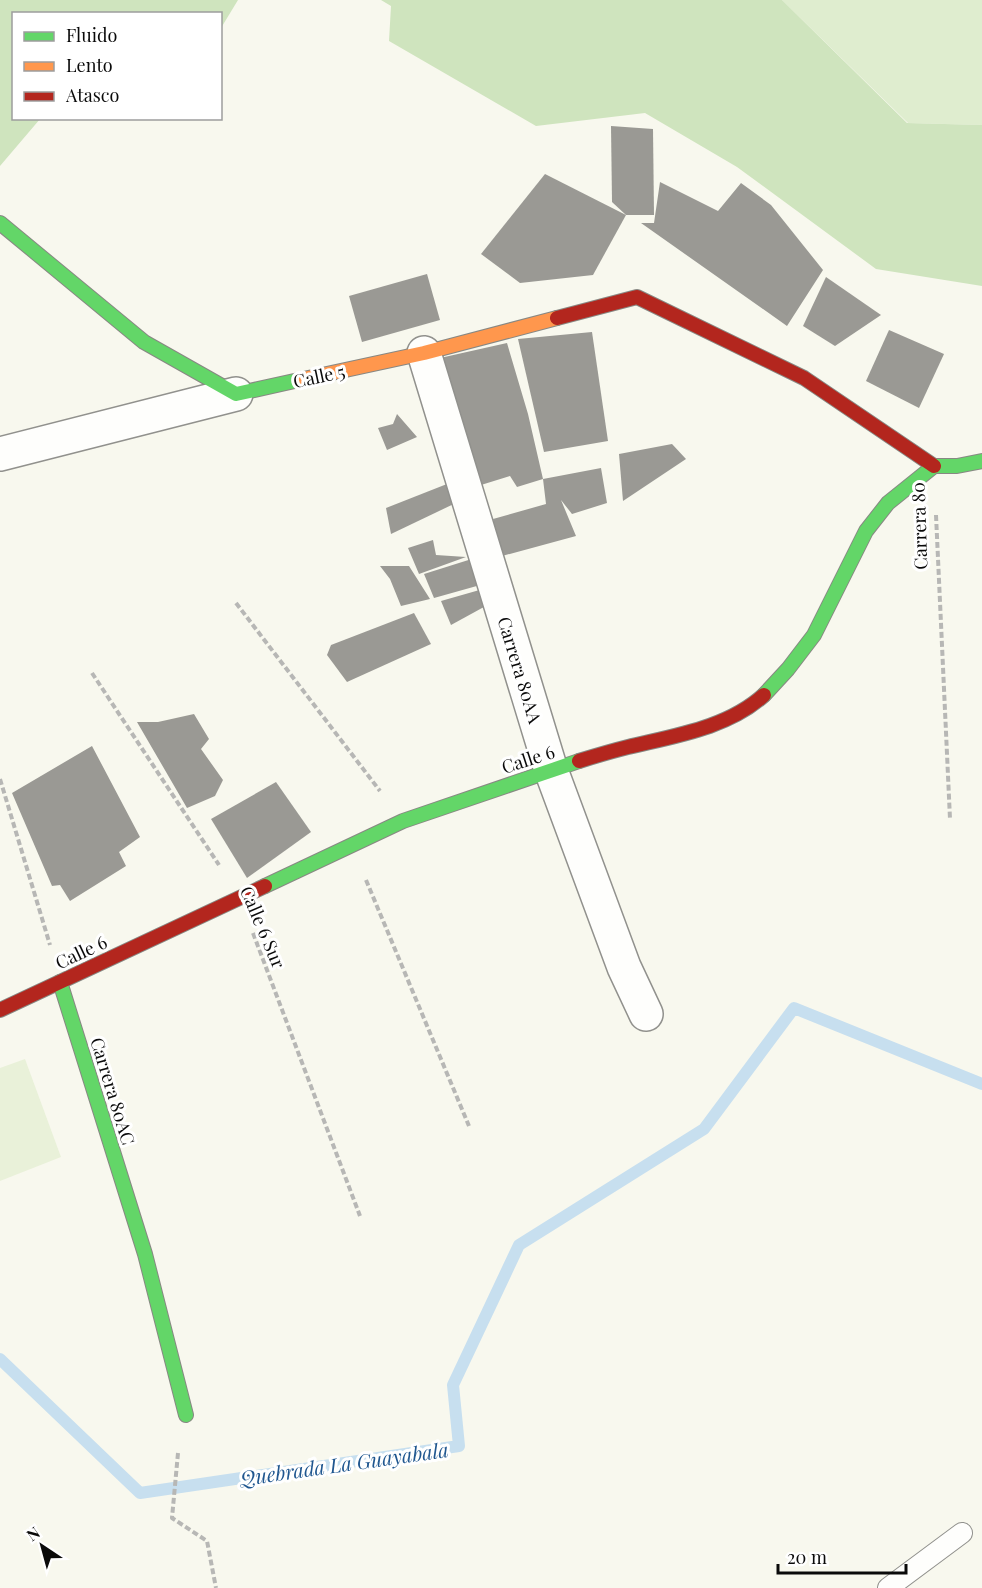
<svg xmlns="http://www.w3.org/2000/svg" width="982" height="1588" viewBox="0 0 982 1588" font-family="'Playfair Display',serif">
<rect width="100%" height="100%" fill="#f8f8ee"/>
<polygon fill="#dfedcf" points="782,0 982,0 982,125 908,123"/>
<g fill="#cfe4be">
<polygon points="0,0 238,0 221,28 220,14 14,14 14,118 40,119 0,166"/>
<polygon points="381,0 782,0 907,123 982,125 982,286 876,269 737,167 645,113 536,126 389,41 391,6"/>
</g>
<polygon fill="#e9f1d9" points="25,1059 61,1157 0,1181 0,1068"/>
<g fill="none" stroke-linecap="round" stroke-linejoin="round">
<polyline stroke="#c7dfef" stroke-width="12" points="0,1359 140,1493 459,1446 453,1385 519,1245 704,1129 794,1008 982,1084"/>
</g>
<g fill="#9a9994">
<polygon points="611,126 653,129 654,215 626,215 612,202"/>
<polygon points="545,174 626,215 593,275 520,283 481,254"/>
<polygon points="660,182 718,211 741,183 771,205 823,270 787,326 641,223 654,223"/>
<polygon points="427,274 440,320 362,342 349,296"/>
<polygon points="826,277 881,315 835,346 803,326"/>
<polygon points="889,330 944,354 919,408 866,381"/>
<polygon points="592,332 608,441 544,452 518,339"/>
<polygon points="507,343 528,414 543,479 517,487 510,476 481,485 440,358"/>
<polygon points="397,414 417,437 387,450 378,428 393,424"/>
<polygon points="672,444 686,459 623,501 619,454"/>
<polygon points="601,468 607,503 572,514 561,500 576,536 502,556 493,519 546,504 543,479"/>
<polygon points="452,482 460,501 391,534 386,508"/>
<polygon points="433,540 436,555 466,557 419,574 408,548"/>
<polygon points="478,557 491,582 434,598 424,574"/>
<polygon points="380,566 409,566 430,599 401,606 390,579"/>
<polygon points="490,587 493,602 451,625 441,601"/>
<polygon points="414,613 431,644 347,682 327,655 331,645"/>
<polygon points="194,714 209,739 201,749 223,780 215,796 187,808 137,722 158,722"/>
<polygon points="92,746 140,837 119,852 126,866 70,901 60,885 52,886 12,793"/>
<polygon points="276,782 311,832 247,878 211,819"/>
</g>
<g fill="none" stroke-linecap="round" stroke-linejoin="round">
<g stroke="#91918d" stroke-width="22">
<polyline id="lane" points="888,1588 962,1533"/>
</g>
<g stroke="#91918d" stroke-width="36">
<g id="street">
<polyline points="424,353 551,770 624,967 646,1014"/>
<polyline points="0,454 236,394"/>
</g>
</g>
<g stroke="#888883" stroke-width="16">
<g id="fast">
<polyline points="0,223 144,342 236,394 299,380"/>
<polyline points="764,695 788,669 814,635 866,531 888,503 934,466 957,466 982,461"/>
<polyline points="265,886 403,821 579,761"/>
<polyline points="60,982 145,1254 186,1415"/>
</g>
</g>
<g stroke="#888883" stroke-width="16">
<polyline id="slow" points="299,380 424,353 557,318"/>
</g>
<g stroke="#888883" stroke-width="16">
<g id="jam">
<polyline points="557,318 637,297 804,378 934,466"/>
<path d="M579 761C595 756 612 751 628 747 674 736 728 728 764 695"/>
<polyline points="0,1010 265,886"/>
</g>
</g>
<g stroke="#b7b7b5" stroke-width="4" stroke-dasharray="6 3" stroke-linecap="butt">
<polyline points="936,515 950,819"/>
<polyline points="236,603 380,791"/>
<polyline points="92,673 219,865"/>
<polyline points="0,779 50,945"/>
<polyline points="366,880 469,1126"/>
<polyline points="253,933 360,1216"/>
<polyline points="178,1453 172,1518 207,1541 216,1588"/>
</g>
<use href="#lane" stroke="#fefefc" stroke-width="20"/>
<use href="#street" stroke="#fefefc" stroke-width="33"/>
<use href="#fast" stroke="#63d668" stroke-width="14"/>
<use href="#slow" stroke="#ff974d" stroke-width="14"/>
<use href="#jam" stroke="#b3261e" stroke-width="14"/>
</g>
<g text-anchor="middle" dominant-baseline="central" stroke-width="6" stroke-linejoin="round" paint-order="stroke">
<g font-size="18" fill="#0a0a0a" stroke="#fff">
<text transform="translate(319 376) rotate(-12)">Calle 5</text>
<text transform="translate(919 526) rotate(-92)">Carrera 80</text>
<text transform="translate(520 670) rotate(73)">Carrera 80AA</text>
<text transform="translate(528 759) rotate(-18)">Calle 6</text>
<text transform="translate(263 927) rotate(67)">Calle 6 Sur</text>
<text transform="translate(81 952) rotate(-25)">Calle 6</text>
<text transform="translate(113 1091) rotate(73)">Carrera 80AC</text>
</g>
<g font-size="20" font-style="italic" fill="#1f568f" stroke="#fff">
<text transform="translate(344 1463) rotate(-8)">Quebrada La Guayabala</text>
</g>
</g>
<rect x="12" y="12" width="210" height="108" fill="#ffffff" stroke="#9d9d9d" stroke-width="1.5"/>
<rect x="24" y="32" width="30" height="9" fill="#63d668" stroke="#9d9d9d" stroke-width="1.5"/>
<text x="66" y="42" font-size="18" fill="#0a0a0a">Fluido</text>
<rect x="24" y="62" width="30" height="9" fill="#ff974d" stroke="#9d9d9d" stroke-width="1.5"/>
<text x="66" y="72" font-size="18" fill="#0a0a0a">Lento</text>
<rect x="24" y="92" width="30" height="9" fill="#b3261e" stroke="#9d9d9d" stroke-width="1.5"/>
<text x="66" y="102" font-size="18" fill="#0a0a0a">Atasco</text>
<g transform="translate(42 1546) rotate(324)" stroke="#ffffff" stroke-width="4.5" paint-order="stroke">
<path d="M0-4.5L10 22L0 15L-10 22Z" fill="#0a0a0a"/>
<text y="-9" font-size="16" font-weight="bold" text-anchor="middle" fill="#0a0a0a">N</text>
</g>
<path d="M778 1564v9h128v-9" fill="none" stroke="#0a0a0a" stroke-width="3"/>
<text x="787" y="1564" font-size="18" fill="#0a0a0a" stroke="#ffffff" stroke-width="4.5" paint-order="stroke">20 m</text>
</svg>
